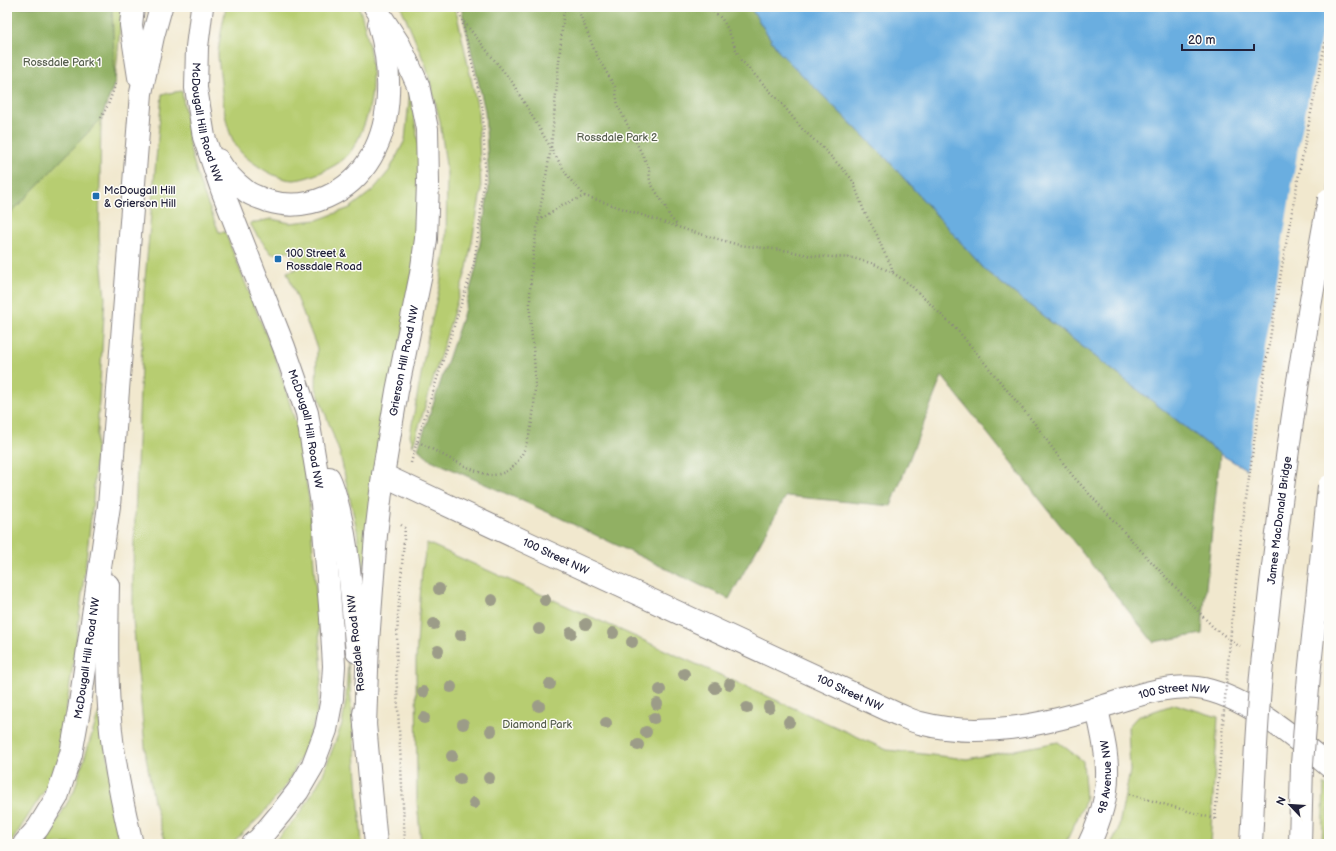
<svg xmlns="http://www.w3.org/2000/svg" width="1336" height="851" viewBox="0 0 1336 851" font-family="'Balsamiq Sans',sans-serif">
<rect width="100%" height="100%" fill="#fdfcf7"/>
<filter id="ink" filterUnits="userSpaceOnUse"><feTurbulence type="fractalNoise" baseFrequency=".025" numOctaves="2"/><feDisplacementMap in="SourceGraphic" scale="8" xChannelSelector="R" yChannelSelector="G"/><feConvolveMatrix kernelMatrix="1 2 1 2 8 2 1 2 1" color-interpolation-filters="sRGB"/></filter>
<filter id="wash" filterUnits="userSpaceOnUse"><feTurbulence type="fractalNoise" baseFrequency=".012" numOctaves="4" result="noise"/><feDisplacementMap in="SourceGraphic" scale="16" xChannelSelector="R" yChannelSelector="G"/><feGaussianBlur stdDeviation="0.9" result="paint"/><feColorMatrix in="noise" values="0 0 0 0 0 0 0 0 0 0 0 0 0 0 0 0 0 1.4 0 .05"/><feComposite in="paint" operator="in"/></filter>
<g filter="url(#wash)">
<rect width="100%" height="100%" fill="#f1e8ce"/>
<g fill="#b7cd71" stroke="#6c7856">
<polygon points="7,7 122,7 115,82 101,119 99,237 105,298 93,501 76,644 57,771 12,841 7,844"/>
<path d="M226 7H359C371 44 379 87 364 125 360 136 354 149 346 157 336 167 309 179 294 180 282 180 268 173 258 166 246 158 238 152 232 138 224 121 222 92 220 73 219 66 218 59 218 52 220 37 223 22 226 7Z"/>
<polygon points="401,7 453,7 457,15 478,110 481,192 467,268 413,446 410,435 428,336 440,285 446,243 447,173 440,121 426,66"/>
<polygon points="182,91 190,149 201,187 219,232 225,232 278,365 296,424 309,498 322,673 316,717 303,753 287,784 260,817 231,844 166,844 154,802 146,757 133,620 133,567 144,290 162,94"/>
<polygon points="410,91 422,167 421,221 364,570 361,569 357,530 340,454 316,388 317,348 287,272 297,269 295,260 288,251 272,254 256,234 250,223 272,219 290,223 317,220 350,208 373,190 389,171 405,140"/>
<polygon points="427,543 887,750 967,759 1058,742 1083,761 1086,800 1065,844 421,844 417,802 416,660 422,570"/>
<polygon points="348,661 362,844 272,844 301,812 322,777 342,724 346,700"/>
<polygon points="1175,704 1218,717 1210,844 1111,844 1118,830 1130,771 1128,727 1137,717"/>
<polygon points="99,712 125,844 44,844 74,791"/>
<polygon points="1324,784 1329,788 1329,844 1322,844"/>
</g>
<g fill="#91b063" stroke="#5a694f">
<polygon points="7,7 112,7 115,82 101,119 7,217"/>
<polygon points="461,7 750,7 779,52 886,158 987,272 1220,454 1203,616 1202,634 1153,642 942,376 891,506 786,496 729,599 556,516 429,459 418,449 463,315 476,268 489,187 485,111"/>
</g>
<polygon fill="#6baee0" stroke="#46688e" points="750,7 1329,7 1329,517 1220,454 987,272 886,158 779,52"/>
<polygon fill="#f1e8ce" points="1327,7 1329,7 1329,519 1246,472 1266,342 1298,148"/>
</g>
<g filter="url(#ink)">
<g fill="none" stroke-linecap="round" stroke-linejoin="round">
<g stroke="#8a8584" stroke-width="24">
<g id="street">
<path id="s1" d="M383 475 543 550 897 714C905 717 912 721 920 723 980 739 1043 725 1101 707 1133 697 1170 682 1204 689 1249 699 1294 737 1329 766"/>
<path id="s2" d="M1089 844C1099 823 1107 799 1107 776 1108 753 1101 730 1097 708"/>
</g>
</g>
<g stroke="#8a8584" stroke-width="24">
<g id="secondary">
<polyline points="133,7 131,25 139,77"/>
<path id="s3" d="M202 7 197 47 196 88 204 137 222 190 284 347 307 413 322 504 332 631 334 666 332 698 326 730 312 767 298 791 280 814 260 838 253 844"/>
<path d="M218 160C225 172 234 182 246 191 252 196 261 198 268 201 308 213 350 193 371 157 394 118 391 65 379 24"/>
<path d="M329 478C334 488 336 499 339 510 350 556 352 605 357 652"/>
<path d="M108 585C107 633 106 683 111 731 115 769 123 807 132 844"/>
<polyline points="364,713 376,844"/>
<path id="s4" d="M365 726 368 642 376 535 383 475 397 391 421 274 426 239 428 182 427 129 418 85 399 44 375 7"/>
<path id="s5" d="M24 844 38 828 57 797 71 754 79 710 109 506 141 93 153 36 161 7"/>
</g>
</g>
<g stroke="#8a8584" stroke-width="2.5" stroke-dasharray="1 3" stroke-linecap="butt">
<polyline points="564,7 551,148 568,177 585,196 690,231 739,245 790,251 811,256 853,258 874,264 893,273 908,283 922,296 960,333 1035,424 1072,475 1145,555 1214,628 1240,647"/>
<polyline points="577,7 596,54 615,87 618,106 649,168 650,182 665,206 670,217 678,226"/>
<path d="M707 7C711 10 716 13 720 17 730 28 733 46 741 60L783 105 803 130 824 149 851 178 855 186 864 211 877 235 883 250 891 265 893 273"/>
<polyline points="464,22 512,82 551,148 538,221"/>
<polyline points="101,118 108,105 116,83"/>
<polyline points="417,441 474,264 480,221 485,170 483,109 462,20 457,7"/>
<path d="M411 463 417 441C432 449 477 475 492 475 532 474 535 408 535 379 535 352 529 326 530 300 530 274 534 247 538 221L562 205 585 196"/>
<polyline points="401,525 405,528 398,614 396,670 405,844"/>
<polyline points="1129,794 1215,819"/>
</g>
<use href="#street" stroke="#fff" stroke-width="22"/>
<use href="#secondary" stroke="#fff" stroke-width="22"/>
<g stroke="#8a8584" stroke-width="24" stroke-linecap="butt">
<g id="secondary-bridge">
<path id="s6" d="M1251 844C1254 784 1256 724 1262 665 1278 509 1300 353 1329 199"/>
<polyline points="1300,844 1302,764 1309,675 1329,486"/>
</g>
</g>
<path stroke="#8a8584" stroke-width="2.5" stroke-dasharray="1 3" stroke-linecap="butt" d="M1215 819C1223 728 1229 637 1240 546 1262 371 1292 198 1329 26"/>
<use href="#secondary-bridge" stroke="#fff" stroke-width="22"/>
</g>
<g fill="#9c9c88">
<circle cx="439" cy="589" r="6"/>
<circle cx="492" cy="600" r="6"/>
<circle cx="545" cy="600" r="6"/>
<circle cx="434" cy="624" r="6"/>
<circle cx="586" cy="624" r="6"/>
<circle cx="539" cy="629" r="6"/>
<circle cx="571" cy="633" r="6"/>
<circle cx="613" cy="633" r="6"/>
<circle cx="461" cy="635" r="6"/>
<circle cx="632" cy="642" r="6"/>
<circle cx="438" cy="651" r="6"/>
<circle cx="684" cy="674" r="6"/>
<circle cx="550" cy="684" r="6"/>
<circle cx="730" cy="684" r="6"/>
<circle cx="451" cy="687" r="6"/>
<circle cx="715" cy="688" r="6"/>
<circle cx="660" cy="690" r="6"/>
<circle cx="423" cy="692" r="6"/>
<circle cx="657" cy="704" r="6"/>
<circle cx="539" cy="706" r="6"/>
<circle cx="769" cy="707" r="6"/>
<circle cx="747" cy="708" r="6"/>
<circle cx="424" cy="718" r="6"/>
<circle cx="654" cy="718" r="6"/>
<circle cx="789" cy="722" r="6"/>
<circle cx="606" cy="723" r="6"/>
<circle cx="463" cy="724" r="6"/>
<circle cx="491" cy="731" r="6"/>
<circle cx="646" cy="732" r="6"/>
<circle cx="638" cy="745" r="6"/>
<circle cx="452" cy="756" r="6"/>
<circle cx="489" cy="778" r="6"/>
<circle cx="460" cy="779" r="6"/>
<circle cx="474" cy="803" r="6"/>
</g>
</g>
<g fill="#1f6fb2" stroke="#fdfcf7" stroke-width="1.5">
<rect x="92" y="192" width="8" height="8" rx="2"/>
<rect x="274" y="255" width="8" height="8" rx="2"/>
</g>
<g text-anchor="middle" dominant-baseline="central" stroke-width="3" stroke-linejoin="round" paint-order="stroke">
<g font-size="11" fill="#565e4e" stroke="#fdfcf7">
<text x="62" y="62">Rossdale Park 1</text>
<text x="617" y="137">Rossdale Park 2</text>
<text x="537" y="724">Diamond Park</text>
</g>
<g font-size="11" fill="#22223b" stroke="#fdfcf7">
<text stroke="none"><textPath href="#s3" startOffset="117">McDougall Hill Road NW</textPath></text>
<text stroke="none"><textPath href="#s4" startOffset="368">Grierson Hill Road NW</textPath></text>
<text stroke="none"><textPath href="#s3" startOffset="441">McDougall Hill Road NW</textPath></text>
<text stroke="none"><textPath href="#s6" startOffset="325">James MacDonald Bridge</textPath></text>
<text stroke="none"><textPath href="#s1" startOffset="191">100 Street NW</textPath></text>
<text transform="translate(356 643) rotate(-96)">Rossdale Road NW</text>
<text stroke="none"><textPath href="#s5" startOffset="200">McDougall Hill Road NW</textPath></text>
<text stroke="none"><textPath href="#s1" startOffset="515">100 Street NW</textPath></text>
<text stroke="none"><textPath href="#s1" startOffset="851">100 Street NW</textPath></text>
<text stroke="none"><textPath href="#s2" startOffset="70">98 Avenue NW</textPath></text>
</g>
<g font-size="11" fill="#22223b" stroke="#fdfcf7" text-anchor="start">
<text x="104" y="190">McDougall Hill<tspan x="104" dy="13">&amp; Grierson Hill</tspan></text>
<text x="286" y="253">100 Street &amp;<tspan x="286" dy="13">Rossdale Road</tspan></text>
</g>
</g>
<rect width="1336" height="851" fill="none" stroke="#fdfcf7" stroke-width="24"/>
<g transform="translate(1290 805) rotate(295)" stroke="#fdfcf7" stroke-width="3" paint-order="stroke">
<path d="M0-3L7 15L0 10L-7 15Z" fill="#22223b"/>
<text y="-6" font-size="11" font-weight="bold" text-anchor="middle" fill="#22223b">N</text>
</g>
<path d="M1182 44v6h72v-6" fill="none" stroke="#22223b" stroke-width="2"/>
<text x="1188" y="44" font-size="12" fill="#22223b" stroke="#fdfcf7" stroke-width="3" paint-order="stroke">20 m</text>
</svg>
